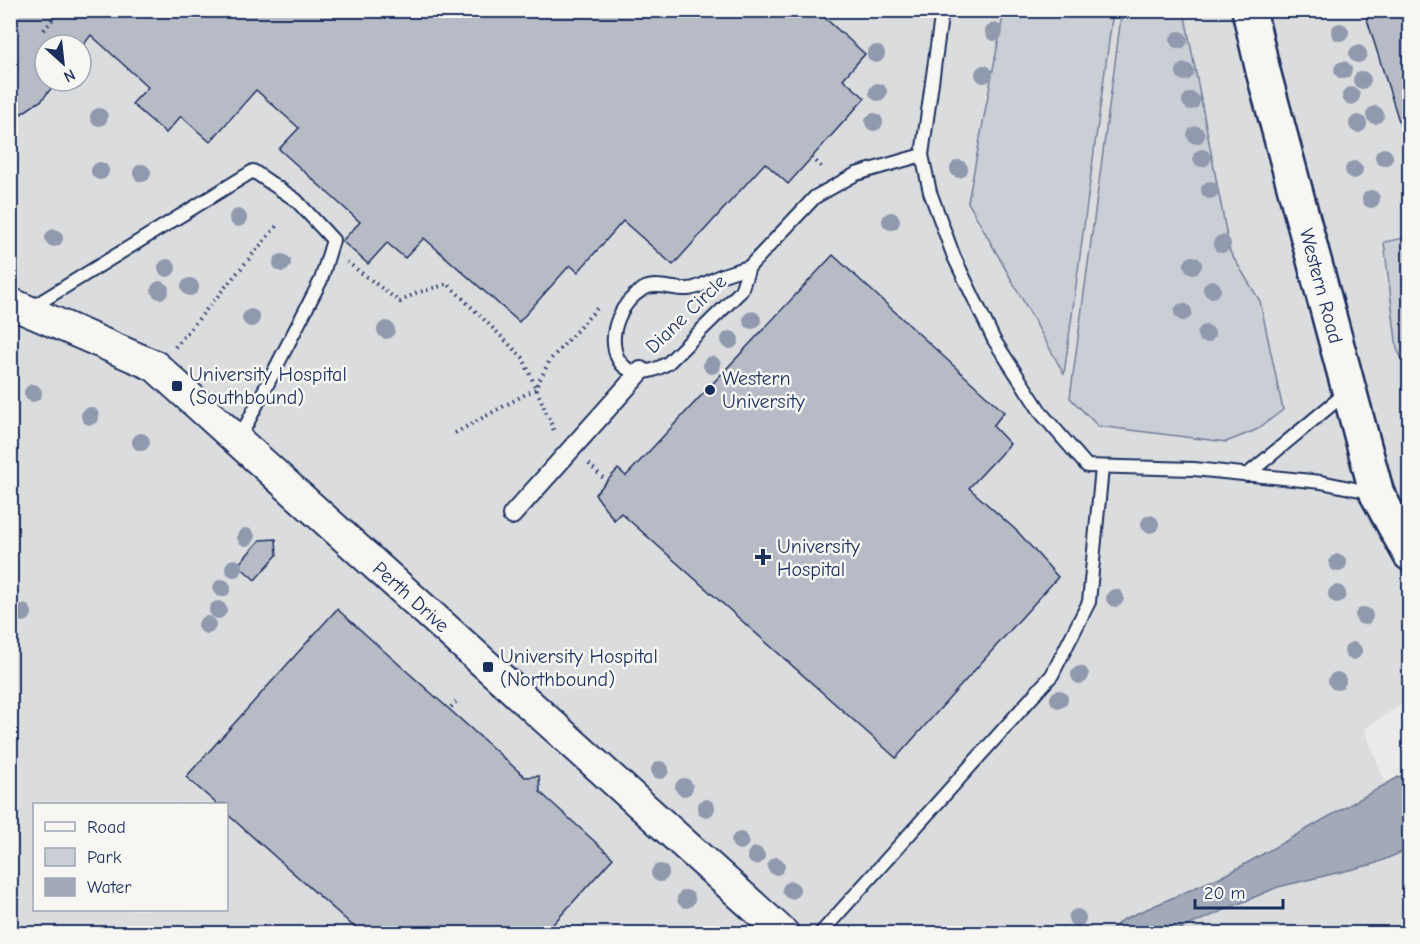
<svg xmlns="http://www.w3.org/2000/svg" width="1420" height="944" viewBox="0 0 1420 944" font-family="'Comic Neue',sans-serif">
<rect width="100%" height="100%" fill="#e9eae9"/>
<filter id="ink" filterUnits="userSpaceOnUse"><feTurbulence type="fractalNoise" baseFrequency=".0167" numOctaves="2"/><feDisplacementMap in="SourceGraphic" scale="12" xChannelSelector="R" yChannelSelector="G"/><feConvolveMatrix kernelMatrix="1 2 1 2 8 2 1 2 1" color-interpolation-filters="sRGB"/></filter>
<g filter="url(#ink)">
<path fill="#dadcde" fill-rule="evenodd" d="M10 11H1409V699L1364 729 1409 842V933H11ZM45 45H81V81H45ZM34 804H226V910H34Z"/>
<g fill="#caced5" stroke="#727e9a" stroke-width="1.5">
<polygon points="1122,10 1184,11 1230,252 1260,301 1283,410 1256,430 1226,442 1098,426 1070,398"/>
<polygon points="1004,11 1113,11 1064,374 968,202"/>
<polygon points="1409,237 1410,237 1409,373 1397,349 1384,242"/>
</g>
<polygon fill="#a2aaba" stroke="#6c7995" stroke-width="1.5" points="1409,771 1409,849 1374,864 1278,887 1171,933 1107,933 1122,920 1231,872"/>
<g fill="#b6bbc6" stroke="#1b2f5e" stroke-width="1.5">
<polygon points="10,10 816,10 865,54 843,79 865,98 788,184 765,163 673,265 623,221 578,272 570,265 519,322 424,238 405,258 387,243 368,264 342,241 360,222 279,149 299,128 256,90 210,142 181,116 166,133 132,104 148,87 91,35 81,48 81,45 45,45 45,81 57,81 42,100 10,121"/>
<polygon points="1364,10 1410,10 1410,136 1404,137"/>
<polygon points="833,255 1004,412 993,426 1010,444 969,488 1018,532 1058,577 896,758 621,513 614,520 595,494 618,469 626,476"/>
<polygon points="276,539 277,555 255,580 238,565 260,540"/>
<polygon points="337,609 525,777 539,776 540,792 613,858 545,933 361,933 226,813 226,804 217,804 186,777"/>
</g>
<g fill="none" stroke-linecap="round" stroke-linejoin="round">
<g stroke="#1b2f5e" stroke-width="16">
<g id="service">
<polyline points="942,10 922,155 930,192 954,257 994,340 1042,414 1087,466 1194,469 1321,482 1374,493"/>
<path d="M749 267C739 270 727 273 718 277 707 282 700 288 688 289 674 290 656 282 643 289 596 318 607 399 668 363L741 291 749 267 815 197 856 174 922 155"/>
<polyline points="29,309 253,171 296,200 333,240 321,280 238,441"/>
<polyline points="1247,475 1348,391"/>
<polyline points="820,934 1052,675 1089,602 1102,468"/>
</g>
</g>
<g stroke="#1b2f5e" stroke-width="22">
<polyline id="pedestrian" points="512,515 641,371"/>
</g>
<g stroke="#1b2f5e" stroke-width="34">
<polyline id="tertiary" points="10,303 155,366 784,934"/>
</g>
<g stroke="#1b2f5e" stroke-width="38">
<polyline id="secondary" points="1249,10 1263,71 1377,494 1410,554"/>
</g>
<g stroke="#1b2f5e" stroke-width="4" stroke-dasharray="1.5 4.5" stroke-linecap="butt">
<polyline points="44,30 60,10"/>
<polyline points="812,157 824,170"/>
<polyline points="347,262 400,302 416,293 448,284 523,358 555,433"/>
<polyline points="175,347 279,223"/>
<polyline points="455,433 535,389 550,360 599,306"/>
<polyline points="589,464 607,482"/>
<polyline points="451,707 456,702"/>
</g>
<use href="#service" stroke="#f6f6f2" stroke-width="12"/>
<use href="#pedestrian" stroke="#f6f6f2" stroke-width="18"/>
<use href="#tertiary" stroke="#f6f6f2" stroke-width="30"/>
<use href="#secondary" stroke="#f6f6f2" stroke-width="33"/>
</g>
<g fill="#9099ad">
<circle cx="994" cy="32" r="9"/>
<circle cx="1340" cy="32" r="9"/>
<circle cx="1179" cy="40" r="9"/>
<circle cx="876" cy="54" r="9"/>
<circle cx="1358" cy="54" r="9"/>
<circle cx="1343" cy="70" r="9"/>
<circle cx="1185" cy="72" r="9"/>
<circle cx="984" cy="74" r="9"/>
<circle cx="1362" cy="80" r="9"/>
<circle cx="878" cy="92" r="9"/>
<circle cx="1351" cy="96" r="9"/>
<circle cx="1191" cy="101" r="9"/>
<circle cx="1375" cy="115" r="9"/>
<circle cx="99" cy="117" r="9"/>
<circle cx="874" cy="122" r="9"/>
<circle cx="1358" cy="124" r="9"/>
<circle cx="1196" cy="135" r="9"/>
<circle cx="1384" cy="157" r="9"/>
<circle cx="1202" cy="158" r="9"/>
<circle cx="959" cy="169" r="9"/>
<circle cx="1354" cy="170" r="9"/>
<circle cx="100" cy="171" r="9"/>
<circle cx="142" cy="173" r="9"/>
<circle cx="1210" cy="190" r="9"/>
<circle cx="1371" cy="199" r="9"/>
<circle cx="238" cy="218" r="9"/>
<circle cx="891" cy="221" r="9"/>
<circle cx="54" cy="238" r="9"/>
<circle cx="1222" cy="244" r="9"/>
<circle cx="282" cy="263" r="9"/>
<circle cx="1193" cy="265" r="9"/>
<circle cx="167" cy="268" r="9"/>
<circle cx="190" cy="287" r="9"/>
<circle cx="1212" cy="289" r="9"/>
<circle cx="160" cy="290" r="9"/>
<circle cx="1183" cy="312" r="9"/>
<circle cx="251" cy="318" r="9"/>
<circle cx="752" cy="320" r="9"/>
<circle cx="386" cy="330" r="9"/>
<circle cx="1206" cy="334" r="9"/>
<circle cx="730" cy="340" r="9"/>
<circle cx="712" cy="365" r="9"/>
<circle cx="33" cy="393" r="9"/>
<circle cx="90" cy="416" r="9"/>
<circle cx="141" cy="442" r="9"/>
<circle cx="1150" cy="524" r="9"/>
<circle cx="246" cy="537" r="9"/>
<circle cx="1338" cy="563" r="9"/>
<circle cx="234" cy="568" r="9"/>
<circle cx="222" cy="588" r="9"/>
<circle cx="1337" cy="594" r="9"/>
<circle cx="1115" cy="598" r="9"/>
<circle cx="218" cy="610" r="9"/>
<circle cx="23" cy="613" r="9"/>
<circle cx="1364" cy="616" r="9"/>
<circle cx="207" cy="625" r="9"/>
<circle cx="1353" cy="651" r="9"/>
<circle cx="1080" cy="675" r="9"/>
<circle cx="1337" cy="681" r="9"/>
<circle cx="1059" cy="699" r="9"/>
<circle cx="660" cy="770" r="9"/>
<circle cx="684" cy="787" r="9"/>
<circle cx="706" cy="808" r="9"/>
<circle cx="740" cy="841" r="9"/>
<circle cx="756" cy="856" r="9"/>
<circle cx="776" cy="866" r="9"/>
<circle cx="660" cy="873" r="9"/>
<circle cx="791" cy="890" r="9"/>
<circle cx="686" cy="899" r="9"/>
<circle cx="1077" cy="918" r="9"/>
</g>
</g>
<g fill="#1b2f5e" stroke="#f6f6f2" stroke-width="2">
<rect x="171" y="380" width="12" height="12" rx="3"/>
<circle cx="710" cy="390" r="6"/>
<path d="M760 548h6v6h6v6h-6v6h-6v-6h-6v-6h6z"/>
<rect x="482" y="661" width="12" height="12" rx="3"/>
</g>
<g text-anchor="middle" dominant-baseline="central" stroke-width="5" stroke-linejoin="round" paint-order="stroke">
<g font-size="20" fill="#1b2f5e" stroke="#f6f6f2">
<text transform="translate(1321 286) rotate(75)">Western Road</text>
<text transform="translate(686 314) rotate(-44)">Diane Circle</text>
<text transform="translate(411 597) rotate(42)">Perth Drive</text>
</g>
<g font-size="20" fill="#1b2f5e" stroke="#f6f6f2" text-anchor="start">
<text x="189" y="374">University Hospital<tspan x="189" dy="23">(Southbound)</tspan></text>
<text x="722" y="378">Western<tspan x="722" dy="23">University</tspan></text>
<text x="777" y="546">University<tspan x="777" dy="23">Hospital</tspan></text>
<text x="500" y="656">University Hospital<tspan x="500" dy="23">(Northbound)</tspan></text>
</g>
</g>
<rect width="1420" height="944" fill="none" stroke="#f6f6f2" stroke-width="36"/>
<rect x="18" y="18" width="1384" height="908" fill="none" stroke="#1b2f5e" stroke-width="2" filter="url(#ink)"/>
<rect x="33" y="803" width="195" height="108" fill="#f6f6f2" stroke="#9ea6b7" stroke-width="1.5"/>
<rect x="45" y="822" width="30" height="9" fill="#f6f6f2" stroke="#9ea6b7" stroke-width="1.5"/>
<text x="87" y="833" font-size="18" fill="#1b2f5e">Road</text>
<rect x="45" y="848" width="30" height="18" fill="#caced5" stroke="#9ea6b7" stroke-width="1.5"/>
<text x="87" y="863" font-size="18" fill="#1b2f5e">Park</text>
<rect x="45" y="878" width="30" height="18" fill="#a2aaba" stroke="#9ea6b7" stroke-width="1.5"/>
<text x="87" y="893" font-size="18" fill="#1b2f5e">Water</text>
<g transform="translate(63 63) rotate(153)"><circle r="28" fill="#f6f6f2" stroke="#9ea6b7" stroke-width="1.5"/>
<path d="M0-4.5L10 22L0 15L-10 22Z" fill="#1b2f5e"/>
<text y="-9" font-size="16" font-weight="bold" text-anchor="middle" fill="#1b2f5e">N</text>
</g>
<path d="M1195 899v9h88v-9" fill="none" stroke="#1b2f5e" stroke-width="3"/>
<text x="1204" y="899" font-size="18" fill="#1b2f5e" stroke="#f6f6f2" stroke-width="4.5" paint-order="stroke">20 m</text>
</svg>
